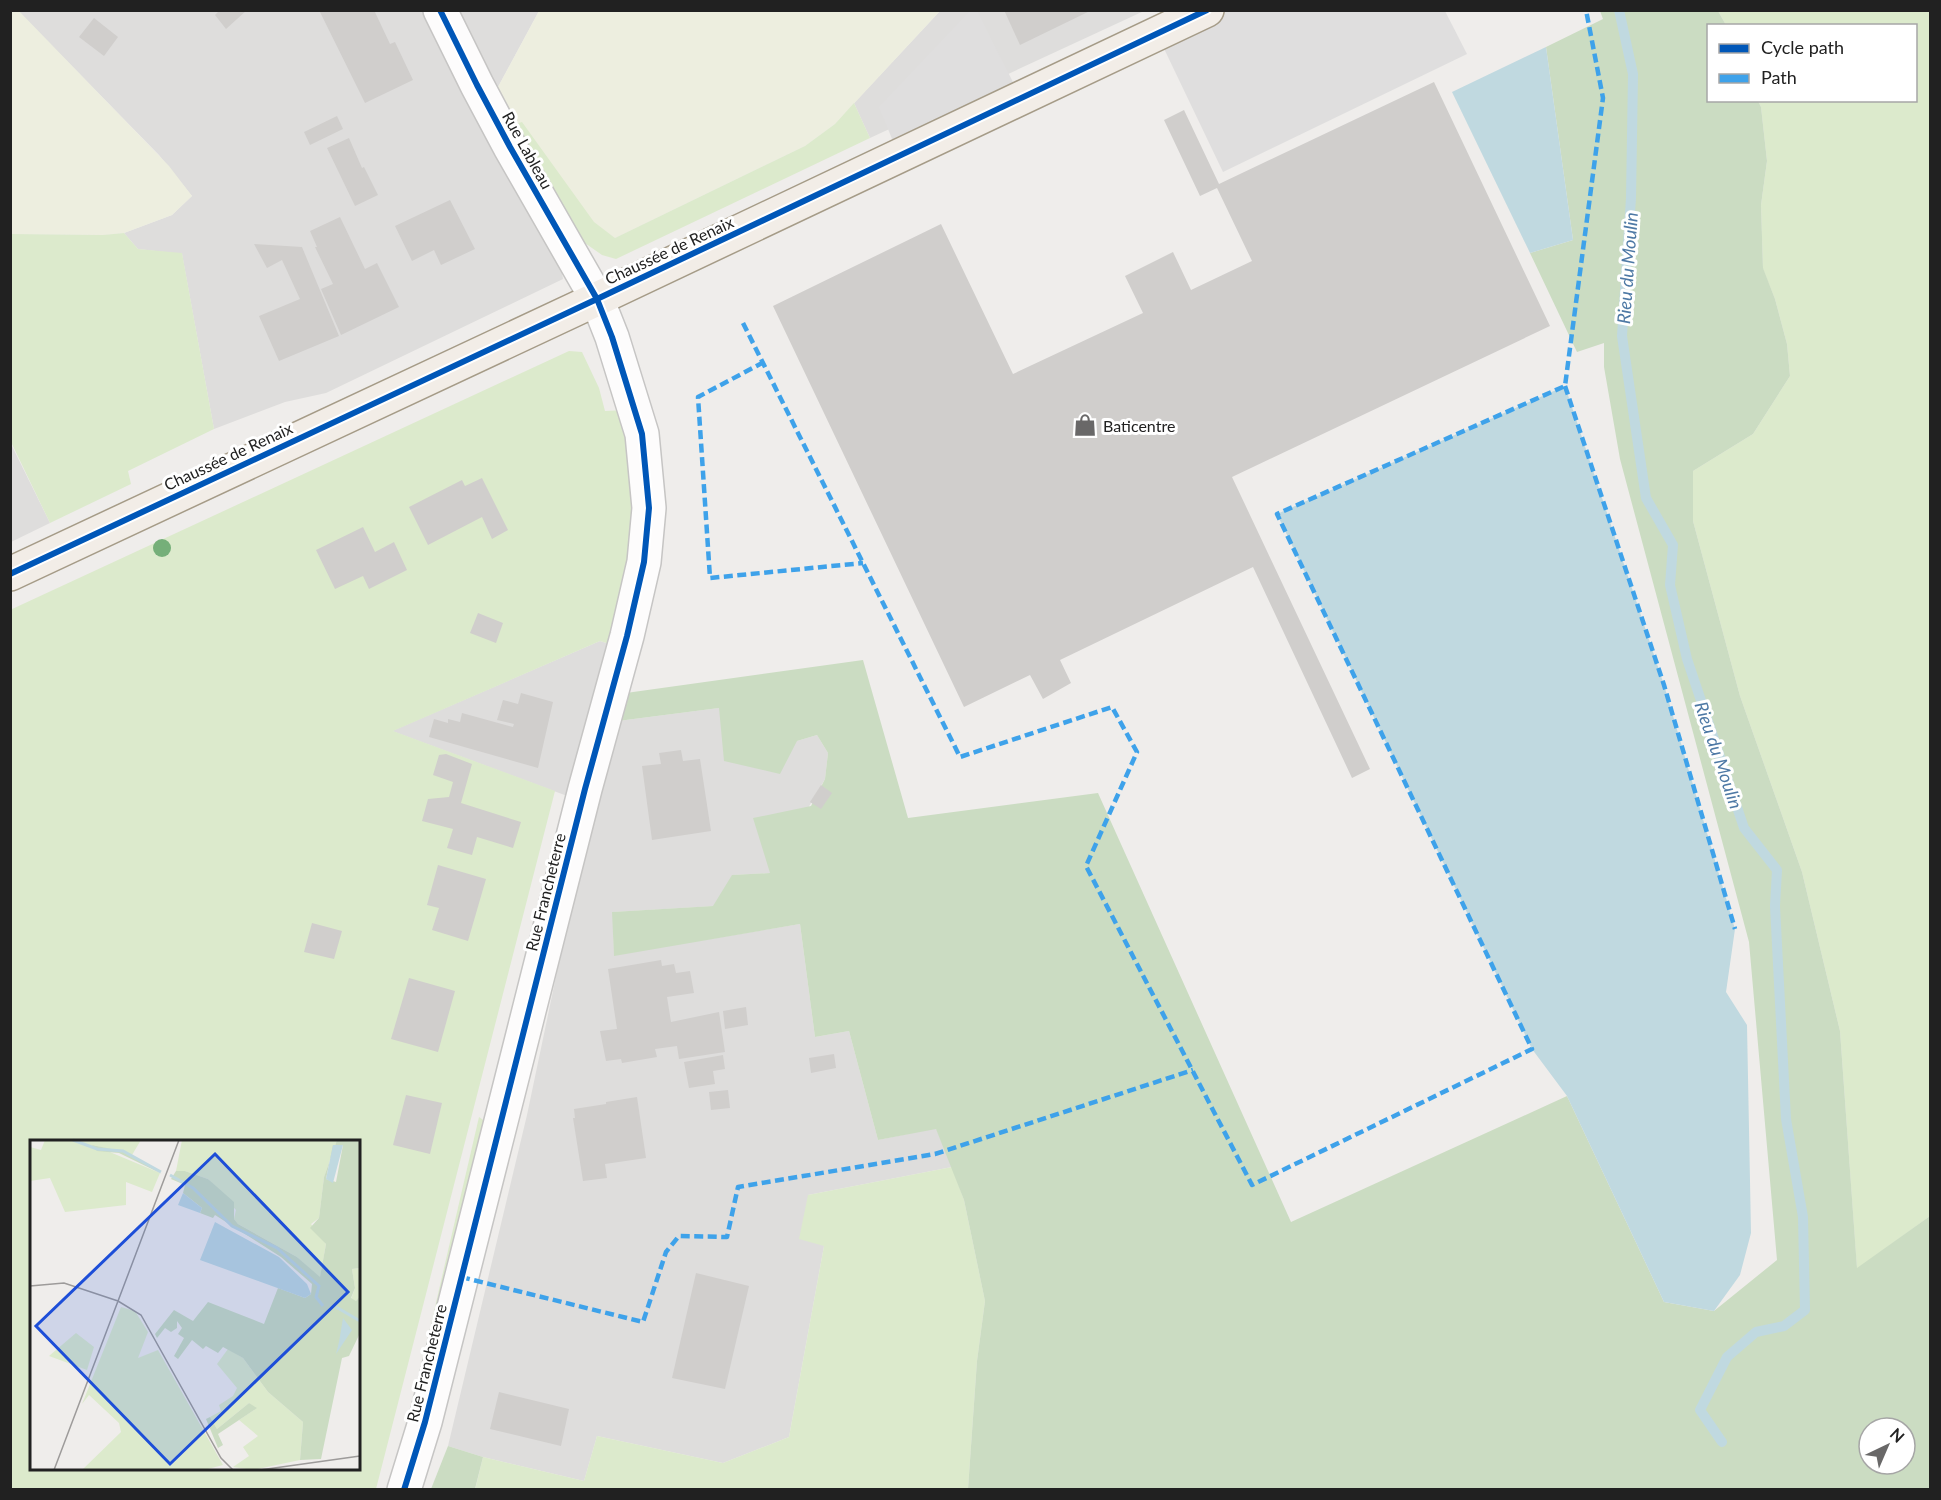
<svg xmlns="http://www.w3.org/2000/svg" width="1941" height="1500" viewBox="0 0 1941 1500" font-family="Lato,sans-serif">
<rect width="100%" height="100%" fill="#efedeb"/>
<g fill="#dedddc">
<polygon points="18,11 427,11 557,242 563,279 326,393 285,402 214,429 182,254 138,249 124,233 172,215 192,196 159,155"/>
<polygon points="451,11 539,11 492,98"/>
<polygon points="940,11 1144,11 870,138 854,103"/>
<polygon points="10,442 50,523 11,542 10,542"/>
<polygon points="600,641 613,645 570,797 392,731"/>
<polygon points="719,708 797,741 817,735 828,753 825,779 770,873 733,875 714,906 613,912 614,955 800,924 815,1037 849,1031 878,1140 936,1128 952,1167 808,1195 824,1246 789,1437 723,1463 597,1436 584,1481 483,1457 448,1446 527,1115 592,805 618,721"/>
</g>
<g fill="#edeedf">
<polygon points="18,10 169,166 192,196 172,215 124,233 103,235 11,234 10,11"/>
<polygon points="539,11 940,11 835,124 805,146 615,238 594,223 570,191 509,126 492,98"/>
</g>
<g fill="#dceacc" fill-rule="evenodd">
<polygon points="1718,11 1930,11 1930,1216 1857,1269 1840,1031 1802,872 1740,696 1693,521 1693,471 1753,434 1790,376 1787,344 1775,299 1763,269 1761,205 1767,161 1761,107 1758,101 1916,100 1916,26 1726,25"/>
<polygon points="854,103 870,138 616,259 602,255 582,241 509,126 522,122 594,222 615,238 805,146 835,124"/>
<polygon points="124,233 138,249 182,253 214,429 128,471 131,484 50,523 11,442 11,234 103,235"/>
<path d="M569 351 582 352 599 388 605 411 626 410 640 498 613 645 600 641 393 731 555 791 376 1489H11L10 610ZM32 1142H358V1468H32Z"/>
<polygon points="479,1117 486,1122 420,1405 413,1402"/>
<polygon points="952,1167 964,1200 985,1301 977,1361 968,1489 475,1490 483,1457 584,1481 597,1436 723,1463 789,1437 824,1246 799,1239 808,1195"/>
</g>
<g fill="#cbdcc2" fill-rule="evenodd">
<path d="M1600 11H1718L1726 25 1708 26V100L1758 101 1761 107 1767 161 1761 205 1763 268 1775 299 1787 344 1790 376 1753 434 1693 471V521L1740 696 1802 872 1840 1031 1857 1268 1930 1216V1489H968L977 1361 985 1301 964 1200 936 1129 878 1140 849 1031 815 1037 800 924 614 956 612 912 713 906 732 875 770 873 753 818 811 806 825 779 828 753 817 735 797 741 780 774 724 761 719 708 618 721 626 693 863 660 908 818 1098 793 1291 1222 1567 1096 1664 1302 1714 1311 1777 1260 1749 942 1620 459 1604 367V343L1577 352 1530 253 1573 240 1546 47 1603 19ZM1869 1428H1905V1464H1869Z"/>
<polygon points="448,1446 483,1457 475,1489 431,1489"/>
</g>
<g fill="#dfdede">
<polygon points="970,11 977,11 1021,98 899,156 879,107"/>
<polygon points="1207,11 1445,11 1467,54 1223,172 1157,34"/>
</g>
<g fill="#c0d9e0">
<polygon points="1546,47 1573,240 1530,253 1452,92"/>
<polygon points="1565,386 1664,685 1735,929 1726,992 1747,1025 1751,1233 1740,1275 1714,1311 1664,1302 1567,1096 1532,1049 1277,514"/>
</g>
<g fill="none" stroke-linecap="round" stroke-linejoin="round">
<polyline stroke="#c0d9e0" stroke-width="10" points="1619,10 1633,74 1631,198 1622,336 1646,498 1673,545 1670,585 1687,659 1744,828 1777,870 1775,906 1786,1119 1803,1217 1805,1310 1784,1326 1756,1332 1727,1357 1700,1410 1722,1442"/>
</g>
<g fill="#d0cecc">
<polygon points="220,10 247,10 226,29 215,15"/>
<polygon points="319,10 374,10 390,44 395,42 413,80 365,103"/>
<polygon points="1004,10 1092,10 1020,45"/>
<polygon points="94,18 118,37 104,56 79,37"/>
<polygon points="1434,82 1550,326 1232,477 1370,769 1352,778 1253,567 1060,660 1071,683 1043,699 1030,675 964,707 773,306 941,224 1013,374 1143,313 1125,276 1173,252 1191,290 1252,261 1217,188 1200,196 1164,120 1184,110 1219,184"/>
<polygon points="337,116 343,129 310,145 304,132"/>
<polygon points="349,138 362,168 364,167 378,195 355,206 327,148"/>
<polygon points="450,200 475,249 441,265 434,250 412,261 395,226"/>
<polygon points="340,217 365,269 377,263 399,307 341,335 321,289 333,284 315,247 317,247 310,231"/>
<polygon points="254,244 302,247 339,336 279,361 259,316 300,299 282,260 267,268"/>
<polygon points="482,478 508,530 492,539 482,517 428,545 409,507 462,480 465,486"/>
<polygon points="363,527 375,552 394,542 407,570 369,589 363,576 335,589 316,550"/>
<polygon points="478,613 503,623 496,643 470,633"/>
<polygon points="521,693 553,702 538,768 429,737 434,719 448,723 448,719 460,722 462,713 513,727 514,724 497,720 503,700 518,704"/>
<polygon points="681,750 683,761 700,759 711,831 652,840 642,766 661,764 659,753"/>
<polygon points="446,754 472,764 461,803 521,822 513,848 477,837 472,855 447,848 453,829 422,821 428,799 449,797 453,782 433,775 439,755"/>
<polygon points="821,785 832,793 821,809 810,802"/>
<polygon points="438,865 486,879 468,941 432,930 439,908 427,905"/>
<polygon points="312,923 342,931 334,959 304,952"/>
<polygon points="661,960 662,966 674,964 676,973 690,971 694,993 667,997 671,1022 719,1012 725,1052 679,1059 677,1046 655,1049 657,1057 622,1063 621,1059 606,1061 600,1031 617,1029 608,969"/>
<polygon points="409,978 455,991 438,1052 391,1039"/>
<polygon points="746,1007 748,1025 725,1029 723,1011"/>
<polygon points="834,1054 836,1068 811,1073 809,1058"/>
<polygon points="723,1055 725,1069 713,1071 715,1084 689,1088 684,1062"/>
<polygon points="728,1090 730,1108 711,1110 709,1092"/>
<polygon points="406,1095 442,1103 430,1154 393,1145"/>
<polygon points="637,1097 646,1158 605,1164 607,1178 583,1181 573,1118 575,1118 574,1109 606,1104 606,1102"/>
<polygon points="696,1273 749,1286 725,1389 672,1378"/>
<polygon points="499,1392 569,1409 561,1446 490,1429"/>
</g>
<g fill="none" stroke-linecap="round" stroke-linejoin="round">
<g stroke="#c6c5c4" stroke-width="36">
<polyline id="minor" points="404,1490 425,1422 585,789 627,636 644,562 649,508 642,434 612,337 597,299 510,147 477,85 440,10"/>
</g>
<g stroke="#a59b87" stroke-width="36">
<polyline id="major" points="10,574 597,299 1207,10"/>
</g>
<use href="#minor" stroke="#fdfcfc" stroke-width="33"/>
<use href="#major" stroke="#f2ede7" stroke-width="33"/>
<g stroke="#3ea2ea" stroke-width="4.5" stroke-dasharray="9 4.5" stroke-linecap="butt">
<polyline points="743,323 960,757 1112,707 1137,752 1086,866 1252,1185 1532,1049 1277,514 1565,386 1603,98 1586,10"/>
<polyline points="764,362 698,397 710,578 863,563"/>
<polyline points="1565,386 1664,685 1735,929"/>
<polyline points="461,1277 643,1322 666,1252 679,1236 727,1237 738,1187 935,1154 1193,1070"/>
</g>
<g stroke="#fff" stroke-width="10">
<g id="cycleway">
<polyline points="10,574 597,299 1207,10"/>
<polyline points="404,1490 425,1422 585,789 627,636 644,562 649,508 642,434 612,337 597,299 510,147 477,85 440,10"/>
</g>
</g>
<use href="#cycleway" stroke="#0057b8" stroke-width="6"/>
</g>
<circle fill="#75af79" cx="162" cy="548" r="9"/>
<defs>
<g id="shop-bare" transform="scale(1.8)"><path d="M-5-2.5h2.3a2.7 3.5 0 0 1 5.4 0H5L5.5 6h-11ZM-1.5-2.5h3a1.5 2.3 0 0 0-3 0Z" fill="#696868" stroke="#fff" stroke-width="2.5" paint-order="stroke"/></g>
</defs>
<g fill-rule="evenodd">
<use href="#shop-bare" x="1085" y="425"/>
</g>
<g text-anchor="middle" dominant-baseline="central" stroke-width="6" stroke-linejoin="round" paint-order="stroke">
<g font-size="16" fill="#212121" stroke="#fff">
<text transform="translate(528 150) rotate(61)">Rue Lableau</text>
<text transform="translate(669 250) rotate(-25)">Chaussée de Renaix</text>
<text transform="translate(228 456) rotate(-25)">Chaussée de Renaix</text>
<text transform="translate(545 892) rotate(-76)">Rue Francheterre</text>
<text transform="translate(426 1363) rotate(-76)">Rue Francheterre</text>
</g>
<g font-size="16" fill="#212121" stroke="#fff" text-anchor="start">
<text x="1103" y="425">Baticentre</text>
</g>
<g font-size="18" font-style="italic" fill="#4e79a5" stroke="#fff">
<text transform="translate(1627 268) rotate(-86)">Rieu du Moulin</text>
<text transform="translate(1719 755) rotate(71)">Rieu du Moulin</text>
</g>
</g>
<g transform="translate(30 1140)">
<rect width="330" height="330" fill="#efedeb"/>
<path d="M15 0H111L102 15 63 5 130 33 122 52 96 42V65L35 72 20 38 0 41V7L11 10ZM152 0H307L294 37 289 78 281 84 296 104 290 138 267 117 208 84 204 79 206 70 178 39 155 31H146ZM330 128V156L326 161 321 159 325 148 322 129ZM91 167 105 171 118 192 108 218 128 210 193 325 174 330H52L91 292 89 283 59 255 52 264ZM46 193 64 207 57 230 19 216ZM198 209 213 218 238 252 273 282 270 320 223 330 203 327 219 316 213 307 228 296 209 280 224 270 219 263 187 289 180 277 191 271 189 265 203 256 207 248 187 224Z" fill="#dceacc"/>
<path d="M307 0H330V128L322 129 325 148 321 158 326 161 330 156V193L319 216 312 218 291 319 270 320 273 282 238 252 213 218 193 207 188 213 176 206 173 209 162 200 148 219 144 216 154 198 148 194 152 188 147 181V188L141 192 135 188 127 198 125 194 144 170 163 181 178 162 234 184 248 148 275 158 281 154 282 144 251 117 185 75 183 78 170 73 172 68 153 53 155 45 141 39 146 31H155L178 39 204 62V79L208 84 267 117 290 137 296 104 280 88 289 78 294 37ZM303 5H313L306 42 296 39ZM62 5 96 12 132 34 89 13 67 11ZM219 263 227 268 188 294 193 305 188 308 176 279 180 277 187 289Z" fill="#cbdcc2" fill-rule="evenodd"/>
<path d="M303 5H313L303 43 296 39ZM153 53 172 68 170 73 148 65ZM185 82 249 117 277 144 281 154 275 158 170 120ZM313 178 322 190 306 214 309 202Z" fill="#c0d9e0"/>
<path fill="none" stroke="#c0d9e0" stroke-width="3" d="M43 0 67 9 93 11 131 32M140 35 163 48 202 86 247 108 289 146 286 157 293 166M306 167 330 181"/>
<path fill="none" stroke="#9d9b9a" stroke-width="1.5" d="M0 146 34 143 88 161 111 175 191 318 203 330M24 330 149 0M230 330 330 316"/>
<path fill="#1d4ed8" fill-opacity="0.15" stroke="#1d4ed8" stroke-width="3" d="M185 14 318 152 140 324 6 186Z"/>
<rect width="330" height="330" fill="none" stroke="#212121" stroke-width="3"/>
</g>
<rect width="1941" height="1500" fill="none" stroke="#212121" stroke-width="24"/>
<rect x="1707" y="24" width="210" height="78" fill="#ffffff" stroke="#a6a6a6" stroke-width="1.5"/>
<rect x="1719" y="44" width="30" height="9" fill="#0057b8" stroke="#a6a6a6" stroke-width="1.5"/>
<text x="1761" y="54" font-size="18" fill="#212121">Cycle path</text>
<rect x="1719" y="74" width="30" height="9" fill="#3ea2ea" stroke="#a6a6a6" stroke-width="1.5"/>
<text x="1761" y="84" font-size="18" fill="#212121">Path</text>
<g transform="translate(1887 1446) rotate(44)"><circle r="28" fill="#ffffff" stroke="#a6a6a6" stroke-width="1.5"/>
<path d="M0-4.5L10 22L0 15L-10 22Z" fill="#696868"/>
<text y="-9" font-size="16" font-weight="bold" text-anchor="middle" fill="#212121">N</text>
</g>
</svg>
